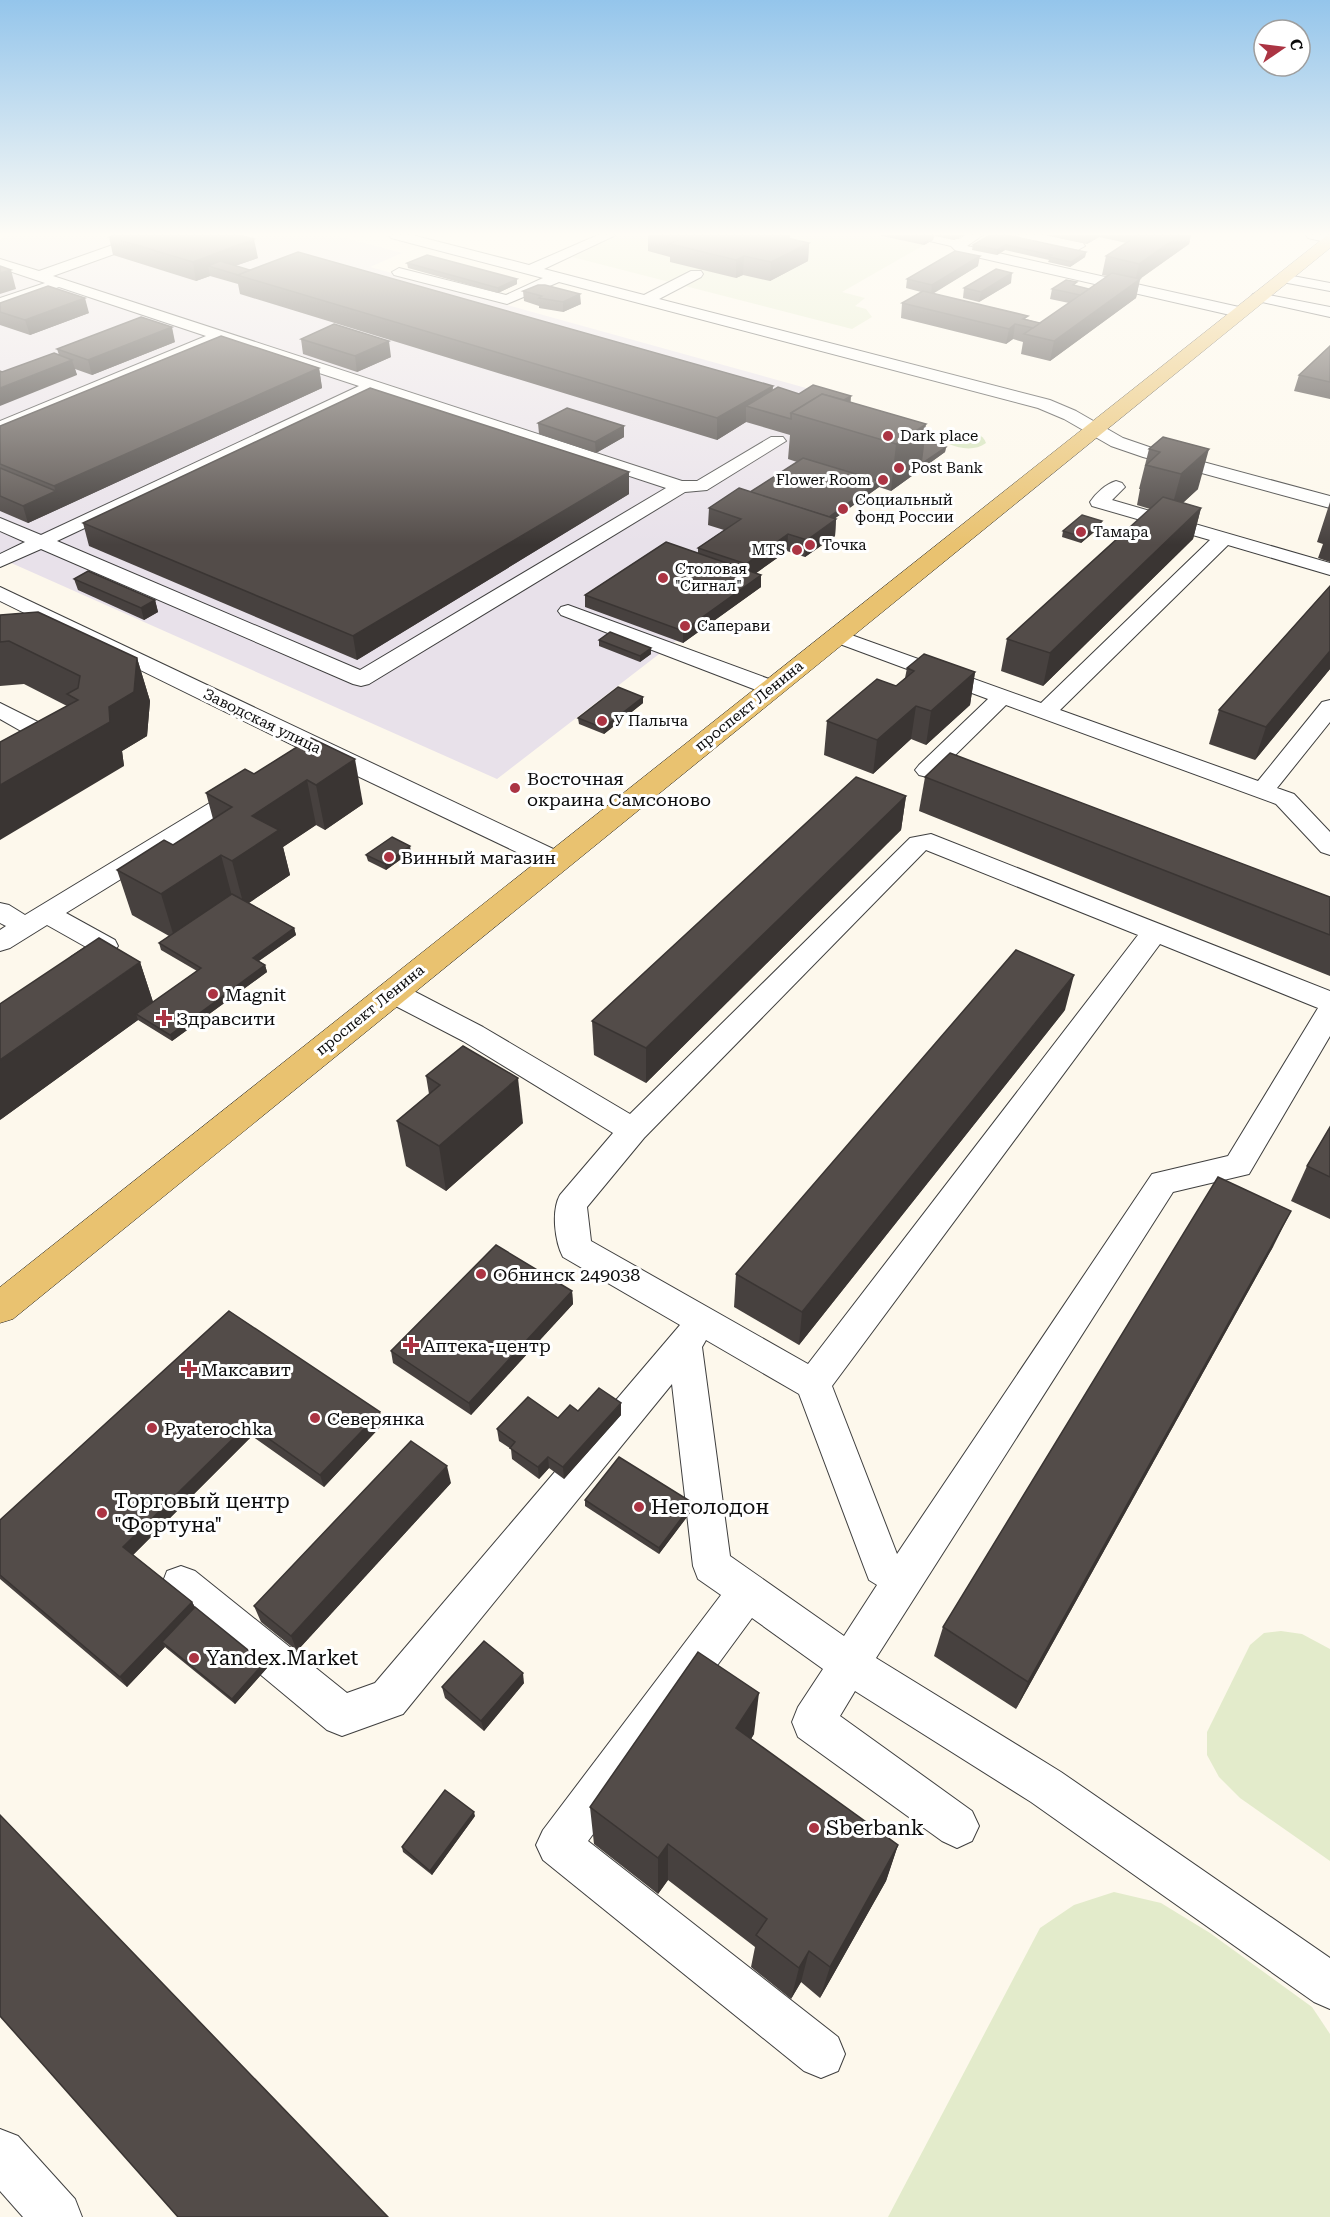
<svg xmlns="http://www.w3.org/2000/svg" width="1330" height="2217" viewBox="0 0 1330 2217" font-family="'Roboto Serif',serif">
<rect width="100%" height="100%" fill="#fdf8ec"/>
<polygon fill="#e8e1ea" points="11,235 334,235 402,253 370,267 824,393 820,440 920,470 891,491 879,487 818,530 835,536 805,557 741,536 683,643 676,641 497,779 0,558 0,239"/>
<path fill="#d3e3ba" d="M955 432C966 431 982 431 986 443 975 451 961 449 949 444L946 437Z"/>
<g fill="#e3ebcb">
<polygon points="620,235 877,235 924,245 842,292 865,298 855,306 866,309 872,317 852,329 572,257"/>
<polygon points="1281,1631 1302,1634 1330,1649 1330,1861 1240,1798 1219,1777 1207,1755 1207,1732 1250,1645 1264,1633"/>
<polygon points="1114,1892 1161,1903 1210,1933 1312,2007 1330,2034 1330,2217 888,2217 1040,1928 1074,1905"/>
</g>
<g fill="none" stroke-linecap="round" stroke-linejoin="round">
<g stroke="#3f3f3f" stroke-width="2">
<g id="minor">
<path d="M141 235H161L159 238 53 276 682 481H697L771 437H783L786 441 707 490 685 492 369 684 361 686 353 684 41 549 0 567V554L25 542 0 531V518L41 535 359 386 221 341 0 432V421L206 336 59 287 0 307V298L45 283 0 268V259L39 271ZM374 392 666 488 360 670 57 541Z"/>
<polygon points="389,235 412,235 529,265 598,235 616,235 544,269 644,295 691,271 701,271 703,274 701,277 659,299 1050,400 1076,411 1123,438 1155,449 1330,496 1330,508 1143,457 1111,446 1064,419 1038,408 559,282 507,304 394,275 392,272 399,268 506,295 543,278 391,238"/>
<polygon points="915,235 940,235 959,239 966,235 983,235 967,246 1239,307 1247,312 1239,317 963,254 958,253 951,246 917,238"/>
<polygon points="1016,235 1044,235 1083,243 1085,246 1078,250 1023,239"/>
<polygon points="1306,235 1330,235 1330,243 1308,238"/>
<polygon points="1282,274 1330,283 1330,291 1277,281 1275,278"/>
<polygon points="1258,293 1330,307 1330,317 1253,300 1251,297 1253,294"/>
<path d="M1116 481 1122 483 1125 487 1112 500 1330 563V575L1228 545 1060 710 1258 781 1322 702 1330 700V722L1277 788 1294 794 1330 832V855L1321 852 1276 804 1006 705 935 775 927 777 919 775 915 770 919 765 988 699 829 640 825 636 829 632 836 630 843 632 1041 703 1210 540 1092 506 1090 502C1096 493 1106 484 1116 481Z"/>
<polygon points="0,587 566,855 570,861 566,867 557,869 548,867 309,753 0,601"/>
<polygon points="568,605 780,683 783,688 780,693 772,695 764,693 561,615 558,611 561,607"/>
<polygon points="0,703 48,727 51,732 49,748 45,753 8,773 0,775 0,759 26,745 28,735 0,719"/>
<path d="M245 785 254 787 257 792 254 797 66 913 115 940 118 946C109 961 89 974 71 969L67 963 71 957 86 947 47 925 10 948 0 951V930L6 926 0 923V903L9 905 25 915 236 787Z"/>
<path d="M931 834 1330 991V1036L1249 1174 1173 1192 876 1658 1061 1772 1330 1958V2009L1314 2002 1031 1802 855 1691 840 1716 972 1811 979 1826 972 1841 957 1848 942 1841 798 1737 792 1722 798 1707 823 1669 752 1618 588 1841 838 2037 845 2054 838 2071 821 2078 804 2071 543 1860 536 1845 543 1830 721 1595 698 1579 693 1566 672 1384 403 1714 342 1736 327 1730 167 1597 162 1584 167 1571 181 1566 195 1571 347 1693 375 1683 680 1325 563 1257C555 1242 551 1211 560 1195L613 1133 463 1041 382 999 378 992 382 985 392 983 402 985 483 1027 630 1114 910 838ZM926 850 1138 935 808 1364 591 1241 587 1207 644 1138ZM1160 944 1318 1008 1228 1156 1152 1174 897 1554 832 1386ZM706 1340 799 1394 864 1567 869 1580 877 1585 844 1636 730 1556 702 1347Z"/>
<polygon points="0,2129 18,2136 75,2199 82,2217 23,2217 0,2191"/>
</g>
</g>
<g stroke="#1d1d1d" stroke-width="1">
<polygon id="major" points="1330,235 1330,248 13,1319 0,1323 0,1287 1325,237"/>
</g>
<use href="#minor" fill="#fff" fill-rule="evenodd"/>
<use href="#major" fill="#e9c270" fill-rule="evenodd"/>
</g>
<g fill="#47413f">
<polygon points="648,235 790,235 790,238 809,243 808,261 770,281 743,275 736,278 670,262 670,257 648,251"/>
<polygon points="877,235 964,235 954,240 934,236 933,240 924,245"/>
<polygon points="990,235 1086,252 1085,257 1070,267 1048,262 1049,260 1005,250 997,255 972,250 973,245"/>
<polygon points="1050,235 1191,235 1189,244 1140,279 1136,298 1050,361 1021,354 1023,342 1013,339 1006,344 901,318 902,303 921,292 906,288 907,279 978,266 933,293 1040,323 1069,303 1050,299 1052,289 1077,286 1089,289 1107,276 1102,275 1106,256 1127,243 1099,237 1087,244 1050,236"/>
<polygon points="109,237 258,258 235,266 250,270 772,391 799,394 850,402 924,440 946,447 945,452 891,491 879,487 834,519 836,519 835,536 805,557 787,551 756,573 761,575 761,587 683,643 585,607 585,595 698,553 698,548 724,530 708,525 709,508 750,492 797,462 788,459 790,435 746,422 717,440 240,294 238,284 210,276 196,281 113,255"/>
<polygon points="407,263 517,279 517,284 498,293 408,268"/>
<polygon points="1011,283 979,302 963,298 964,288"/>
<polygon points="523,291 581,304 563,312 539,308 539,306 524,301"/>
<polygon points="0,303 89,313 30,335 0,325"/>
<polygon points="301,339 391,357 357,372 303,354"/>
<polygon points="175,342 92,375 75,369 77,375 2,372 59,355 57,349"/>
<polygon points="1330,346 1330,399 1294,391 1299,375"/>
<polygon points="319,368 322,388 28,523 0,511 0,426"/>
<polygon points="538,423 624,437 596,453 539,434"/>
<polygon points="1163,437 1198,489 1183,503 1201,508 1193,539 1043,686 1001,671 1007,639 1150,509 1137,505 1140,489 1139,489 1149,449"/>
<polygon points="629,494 357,660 89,546 83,523"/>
<polygon points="1330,502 1330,562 1318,558 1323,544 1317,542"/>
<polygon points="1100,527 1081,543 1062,537 1063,531"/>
<polygon points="74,579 155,600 158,612 144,620 78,590"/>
<polygon points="1330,586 1330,669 1255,760 1209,744 1219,710"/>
<polygon points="0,615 137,658 150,701 147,736 122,751 124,766 67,706 24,684 0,686"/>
<polygon points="599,640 651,654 640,662 599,646"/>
<polygon points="907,668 975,672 970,705 926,745 911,739 873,774 824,755 827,721 896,686 905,678"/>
<polygon points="643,697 643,703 604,734 579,724 578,718"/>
<polygon points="311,738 363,804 325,830 316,825 283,847 290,875 249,903 294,928 296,935 259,961 265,965 267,972 172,1041 138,1020 0,1120 140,962 153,1002 197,971 161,950 159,943 169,936 132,915 117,870 173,845 213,819 206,793 254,774"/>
<polygon points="925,777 1330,897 1330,976 919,811"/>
<polygon points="906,796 901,830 646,1083 594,1055 592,1021"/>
<polygon points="411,852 386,870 368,861 366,855"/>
<polygon points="1065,1010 799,1345 734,1307 736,1274"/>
<polygon points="426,1076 523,1123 446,1191 406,1166 397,1121 429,1094"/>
<polygon points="1330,1127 1330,1219 1291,1201 1307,1166"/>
<polygon points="1274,1245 1016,1709 934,1656 943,1627"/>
<polygon points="572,1291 573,1304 471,1415 393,1363 391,1351"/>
<polygon points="229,1311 383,1424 324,1487 252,1436 133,1555 192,1602 195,1607 267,1668 235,1704 165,1647 127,1687 0,1579 0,1520"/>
<polygon points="578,1411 621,1415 564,1479 549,1468 539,1479 512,1459 511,1449 499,1441 497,1429 558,1418"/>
<polygon points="451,1483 297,1651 261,1622 254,1606"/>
<polygon points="585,1500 693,1503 693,1509 659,1554 585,1506"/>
<polygon points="524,1683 484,1731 445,1698 442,1687"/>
<polygon points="754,1734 751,1739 898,1845 886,1881 820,1998 801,1982 791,1999 751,1967 755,1947 668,1880 658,1894 594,1844 590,1807"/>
<polygon points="475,1816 432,1875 403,1852 402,1847"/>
</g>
<g fill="#3a3533">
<polygon points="782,235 790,235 789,251"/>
<polygon points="925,235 934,235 933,240 924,245"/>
<polygon points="955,235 964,235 954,240"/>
<polygon points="1089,235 1099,235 1099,237 1087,244"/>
<polygon points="1180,235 1191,235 1189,244 1135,282 1139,264"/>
<polygon points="254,239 258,258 223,270 208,266 210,276 196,281 193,262"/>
<polygon points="809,243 808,261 770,281 771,262"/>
<polygon points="1006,245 1005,250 997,255 998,250"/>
<polygon points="1086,252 1085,257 1070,267 1071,262"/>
<polygon points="744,256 743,275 736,278 736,260"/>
<polygon points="980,256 978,266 931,295 932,285"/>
<polygon points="11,270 16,289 0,294 0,273"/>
<polygon points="1012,273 1011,283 979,302 981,292"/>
<polygon points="517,279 517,284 498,293 498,288"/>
<polygon points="1140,279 1136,298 1050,361 1054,341"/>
<polygon points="580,294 581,304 563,312 563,302"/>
<polygon points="85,298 89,313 30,335 25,320"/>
<polygon points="1015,324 1013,339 1006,344 1009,329"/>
<polygon points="172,327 175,342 92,375 88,360"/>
<polygon points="389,341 391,357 357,372 355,356"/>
<polygon points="72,360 77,375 0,406 0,388"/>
<polygon points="319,368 322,388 61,508 54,486"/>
<polygon points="773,386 772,406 746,406 746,422 717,440 717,418"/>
<polygon points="851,396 850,412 837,404"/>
<polygon points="926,424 921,464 946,447 945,452 891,491 896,444"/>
<polygon points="624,426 624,437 596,453 595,442"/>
<polygon points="1209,449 1198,489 1170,514 1181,474"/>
<polygon points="629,472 629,494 357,660 353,636"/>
<polygon points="879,481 879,487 817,531 817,525"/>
<polygon points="56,491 61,508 28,523 23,506"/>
<polygon points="1201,508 1193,539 1043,686 1050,653"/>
<polygon points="836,519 835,536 805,557 807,540"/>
<polygon points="1102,521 1100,527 1081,543 1082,537"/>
<polygon points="788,534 787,551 745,581 746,564"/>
<polygon points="761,575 761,587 683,643 683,631"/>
<polygon points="155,600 158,612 144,620 141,608"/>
<polygon points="651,648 651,654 640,662 640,656"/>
<polygon points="1330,651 1330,669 1255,760 1266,727"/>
<polygon points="137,658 150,701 147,736 122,751 124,766 0,840 0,785 109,707"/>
<polygon points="975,672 970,705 926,745 931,711"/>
<polygon points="643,697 643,703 604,734 603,728"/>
<polygon points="916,706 911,739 873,774 877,740"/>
<polygon points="355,759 363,804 325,830 316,785"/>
<polygon points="307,780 316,825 283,847 290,875 244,906 232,861 252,816"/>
<polygon points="906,796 901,830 646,1083 646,1048"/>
<polygon points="410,846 411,852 386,870 385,864"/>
<polygon points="221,855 233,900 175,940 161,894"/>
<polygon points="294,928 296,935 254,964 253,958"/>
<polygon points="140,962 155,1008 136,1014 138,1020 0,1120 0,1060"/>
<polygon points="265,965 267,972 172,1041 170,1035"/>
<polygon points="1074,975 1065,1010 799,1345 802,1312"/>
<polygon points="518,1078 523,1123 446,1191 439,1146"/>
<polygon points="1291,1211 1274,1245 1016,1709 1028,1682"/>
<polygon points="572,1291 573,1304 471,1415 469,1403"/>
<polygon points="621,1403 621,1415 564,1479 563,1467"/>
<polygon points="380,1412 383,1424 324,1487 320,1475"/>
<polygon points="248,1424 252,1436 130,1558 123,1547"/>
<polygon points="548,1457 549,1468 539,1479 538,1467"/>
<polygon points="447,1466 451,1483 297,1651 291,1636"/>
<polygon points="693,1503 693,1509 659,1554 659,1548"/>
<polygon points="192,1602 198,1613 162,1642 165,1647 127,1687 120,1677"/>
<polygon points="264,1663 267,1668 235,1704 232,1699"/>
<polygon points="523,1673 524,1683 484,1731 481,1721"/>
<polygon points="759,1693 754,1734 732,1768 736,1728"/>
<polygon points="474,1812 475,1816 432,1875 430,1871"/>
<polygon points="668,1844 668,1880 658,1894 658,1858"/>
<polygon points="898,1845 886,1881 820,1998 830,1967"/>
<polygon points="809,1951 801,1982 791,1999 799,1968"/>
</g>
<g fill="#534c49" stroke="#3a3533" stroke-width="1.5">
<polygon points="114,235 240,235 254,239 193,262 109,237"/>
<polygon points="657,235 784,235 782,237 809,243 771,262 744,256 736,260 670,244 678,240"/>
<polygon points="990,235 1007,235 1086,252 1071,262 1049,257 1052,255 1006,245 998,250 973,245"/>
<polygon points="1138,235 1180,235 1139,264 1106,256"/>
<polygon points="955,251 980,256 932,285 907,279"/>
<polygon points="298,252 773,386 717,418 237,275"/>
<polygon points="427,255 517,279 498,288 407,263"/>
<polygon points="220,261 250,270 238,275 208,266"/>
<polygon points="0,266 11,270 0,273"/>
<polygon points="996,269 1012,273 981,292 964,288"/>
<polygon points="1112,273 1140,279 1054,341 1024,334"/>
<polygon points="1066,280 1077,282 1073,285 1089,289 1080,295 1052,289"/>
<polygon points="538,285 545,285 580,294 563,302 539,298 542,296 523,291"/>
<polygon points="48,286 85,298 25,320 0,312 0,303"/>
<polygon points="923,291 1028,316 1023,319 1040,323 1033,328 1015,324 1009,329 902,303"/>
<polygon points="141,317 172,327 88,360 57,349"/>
<polygon points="334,324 389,341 355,356 301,339"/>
<polygon points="221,336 319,368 54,486 0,464 0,426"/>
<polygon points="1330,346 1330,382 1299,375"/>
<polygon points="54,353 72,360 0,388 0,371 2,372"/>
<polygon points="813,385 851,396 844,400 822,394 791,413 791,419 746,406 778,387 799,394"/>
<polygon points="370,388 629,472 353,636 83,523"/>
<polygon points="822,394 926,424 896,444 791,413"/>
<polygon points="567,408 624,426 595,442 538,423"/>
<polygon points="1163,437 1209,449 1181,474 1146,465 1160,452 1149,449"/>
<polygon points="924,440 946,447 921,464"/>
<polygon points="803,458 879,481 829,517 750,492"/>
<polygon points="0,468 56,491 23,506 0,496"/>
<polygon points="739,488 836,519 807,540 788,534 746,564 698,548 741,519 709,508"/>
<polygon points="1163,497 1201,508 1050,653 1007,639"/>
<polygon points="1082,515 1102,521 1082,537 1063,531"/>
<polygon points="666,542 761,575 683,631 585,595"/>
<polygon points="88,571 155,600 141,608 74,579"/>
<polygon points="1330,586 1330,651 1266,727 1219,710"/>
<polygon points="38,612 137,658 134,692 109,707 110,722 0,785 0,742 78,700 67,694 78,688 80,676 9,641 0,642 0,615"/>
<polygon points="610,632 651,648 640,656 599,640"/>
<polygon points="924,654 975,672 931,711 916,706 877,740 827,721 877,679 896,686 914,671 907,668"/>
<polygon points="618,687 643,697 603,728 578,718"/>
<polygon points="311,738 355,759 316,785 307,780 252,816 279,830 232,861 221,855 161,894 117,870 164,840 173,845 232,807 206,793 245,769 254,774"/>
<polygon points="950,753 1330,897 1330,935 925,777"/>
<polygon points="856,777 906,796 646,1048 592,1021"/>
<polygon points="392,837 410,846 385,864 366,855"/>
<polygon points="232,894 294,928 253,958 265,965 170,1035 136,1014 201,968 159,943"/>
<polygon points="99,938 140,962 0,1060 0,1004"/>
<polygon points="1016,950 1074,975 802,1312 736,1274"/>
<polygon points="463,1046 518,1078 439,1146 397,1121 440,1085 426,1076"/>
<polygon points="1330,1127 1330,1177 1307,1166"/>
<polygon points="1218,1177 1291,1211 1028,1682 943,1627"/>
<polygon points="496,1245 572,1291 469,1403 391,1351"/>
<polygon points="229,1311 380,1412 320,1475 248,1424 123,1547 192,1602 120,1677 0,1575 0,1520"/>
<polygon points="599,1388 621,1403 563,1467 548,1457 538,1467 510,1448 515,1442 497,1429 528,1397 558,1418 570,1405 578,1411"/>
<polygon points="411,1441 447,1466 291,1636 254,1606"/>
<polygon points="619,1457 693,1503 659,1548 585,1500"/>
<polygon points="195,1607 264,1663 232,1699 162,1642"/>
<polygon points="484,1641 523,1673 481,1721 442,1687"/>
<polygon points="698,1652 759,1693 736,1728 898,1845 830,1967 809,1951 799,1968 756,1935 767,1919 668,1844 658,1858 590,1807"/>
<polygon points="445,1790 474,1812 430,1871 402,1847"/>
<polygon points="0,1815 388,2217 178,2217 0,2016"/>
</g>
<linearGradient id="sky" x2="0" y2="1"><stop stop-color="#94c5eb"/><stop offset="0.43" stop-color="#fefcf6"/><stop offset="1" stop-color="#fefcf6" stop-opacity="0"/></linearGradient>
<rect width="1330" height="545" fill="url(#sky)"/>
<g fill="#ab3443" stroke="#fff" stroke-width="2">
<circle cx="888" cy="436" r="6"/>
<circle cx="899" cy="468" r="6"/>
<circle cx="883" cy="480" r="6"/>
<circle cx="843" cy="509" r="6"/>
<circle cx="1081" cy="532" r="6"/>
<circle cx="810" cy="545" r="6"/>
<circle cx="797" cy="550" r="6"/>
<circle cx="663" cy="578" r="6"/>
<circle cx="685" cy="626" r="6"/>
<circle cx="602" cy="721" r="6"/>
<circle cx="515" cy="788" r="6"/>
<circle cx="389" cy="857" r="6"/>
<circle cx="213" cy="994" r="6"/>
<path d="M161 1009h6v6h6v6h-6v6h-6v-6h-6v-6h6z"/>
<circle cx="481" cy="1274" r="6"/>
<path d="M408 1336h6v6h6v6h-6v6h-6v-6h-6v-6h6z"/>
<path d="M186 1360h6v6h6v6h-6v6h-6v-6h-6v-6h6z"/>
<circle cx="315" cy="1418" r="6"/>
<circle cx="152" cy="1428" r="6"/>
<circle cx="639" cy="1507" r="6"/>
<circle cx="102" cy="1513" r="6"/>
<circle cx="194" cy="1658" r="6"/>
<circle cx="814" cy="1828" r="6"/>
</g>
<g text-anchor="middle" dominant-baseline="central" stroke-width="6" stroke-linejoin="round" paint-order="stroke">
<g font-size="15" fill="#0c0c0c" stroke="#fff" text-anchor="start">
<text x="900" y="436">Dark place</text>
<text x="911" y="468">Post Bank</text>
<text x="871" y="480" text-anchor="end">Flower Room</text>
<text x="855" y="500">Социальный<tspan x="855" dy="17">фонд России</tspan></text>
<text x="1093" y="532">Тамара</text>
<text x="822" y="545">Точка</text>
<text x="785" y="550" text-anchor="end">MTS</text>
<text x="675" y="569">Столовая<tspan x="675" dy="17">"Сигнал"</tspan></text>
<text x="697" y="626">Саперави</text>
<text x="614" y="721">У Палыча</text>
</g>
<g font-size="15" fill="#0c0c0c" stroke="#fff">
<text transform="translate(749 706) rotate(-39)">проспект Ленина</text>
<text transform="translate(262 721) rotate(26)">Заводская улица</text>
<text transform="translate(370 1010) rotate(-39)">проспект Ленина</text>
</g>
<g font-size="18" fill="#0c0c0c" stroke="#fff" text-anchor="start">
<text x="527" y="778">Восточная<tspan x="527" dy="21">окраина Самсоново</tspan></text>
<text x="401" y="857">Винный магазин</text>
<text x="225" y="994">Magnit</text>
<text x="176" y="1018">Здравсити</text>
<text x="493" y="1274">Обнинск 249038</text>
<text x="423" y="1345">Аптека-центр</text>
<text x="201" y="1369">Максавит</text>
<text x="327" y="1418">Северянка</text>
<text x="164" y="1428">Pyaterochka</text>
</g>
<g font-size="21" fill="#0c0c0c" stroke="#fff" text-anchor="start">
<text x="114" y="1501">Торговый центр<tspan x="114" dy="24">"Фортуна"</tspan></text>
<text x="651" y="1507">Неголодон</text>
<text x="206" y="1658">Yandex.Market</text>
<text x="826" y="1828">Sberbank</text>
</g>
</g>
<g transform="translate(1282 48) rotate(76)"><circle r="28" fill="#ffffff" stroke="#9e9e9e" stroke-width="1.5"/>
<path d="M0-4.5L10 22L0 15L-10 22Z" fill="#ab3443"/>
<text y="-9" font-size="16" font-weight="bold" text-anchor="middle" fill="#0c0c0c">С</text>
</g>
</svg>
